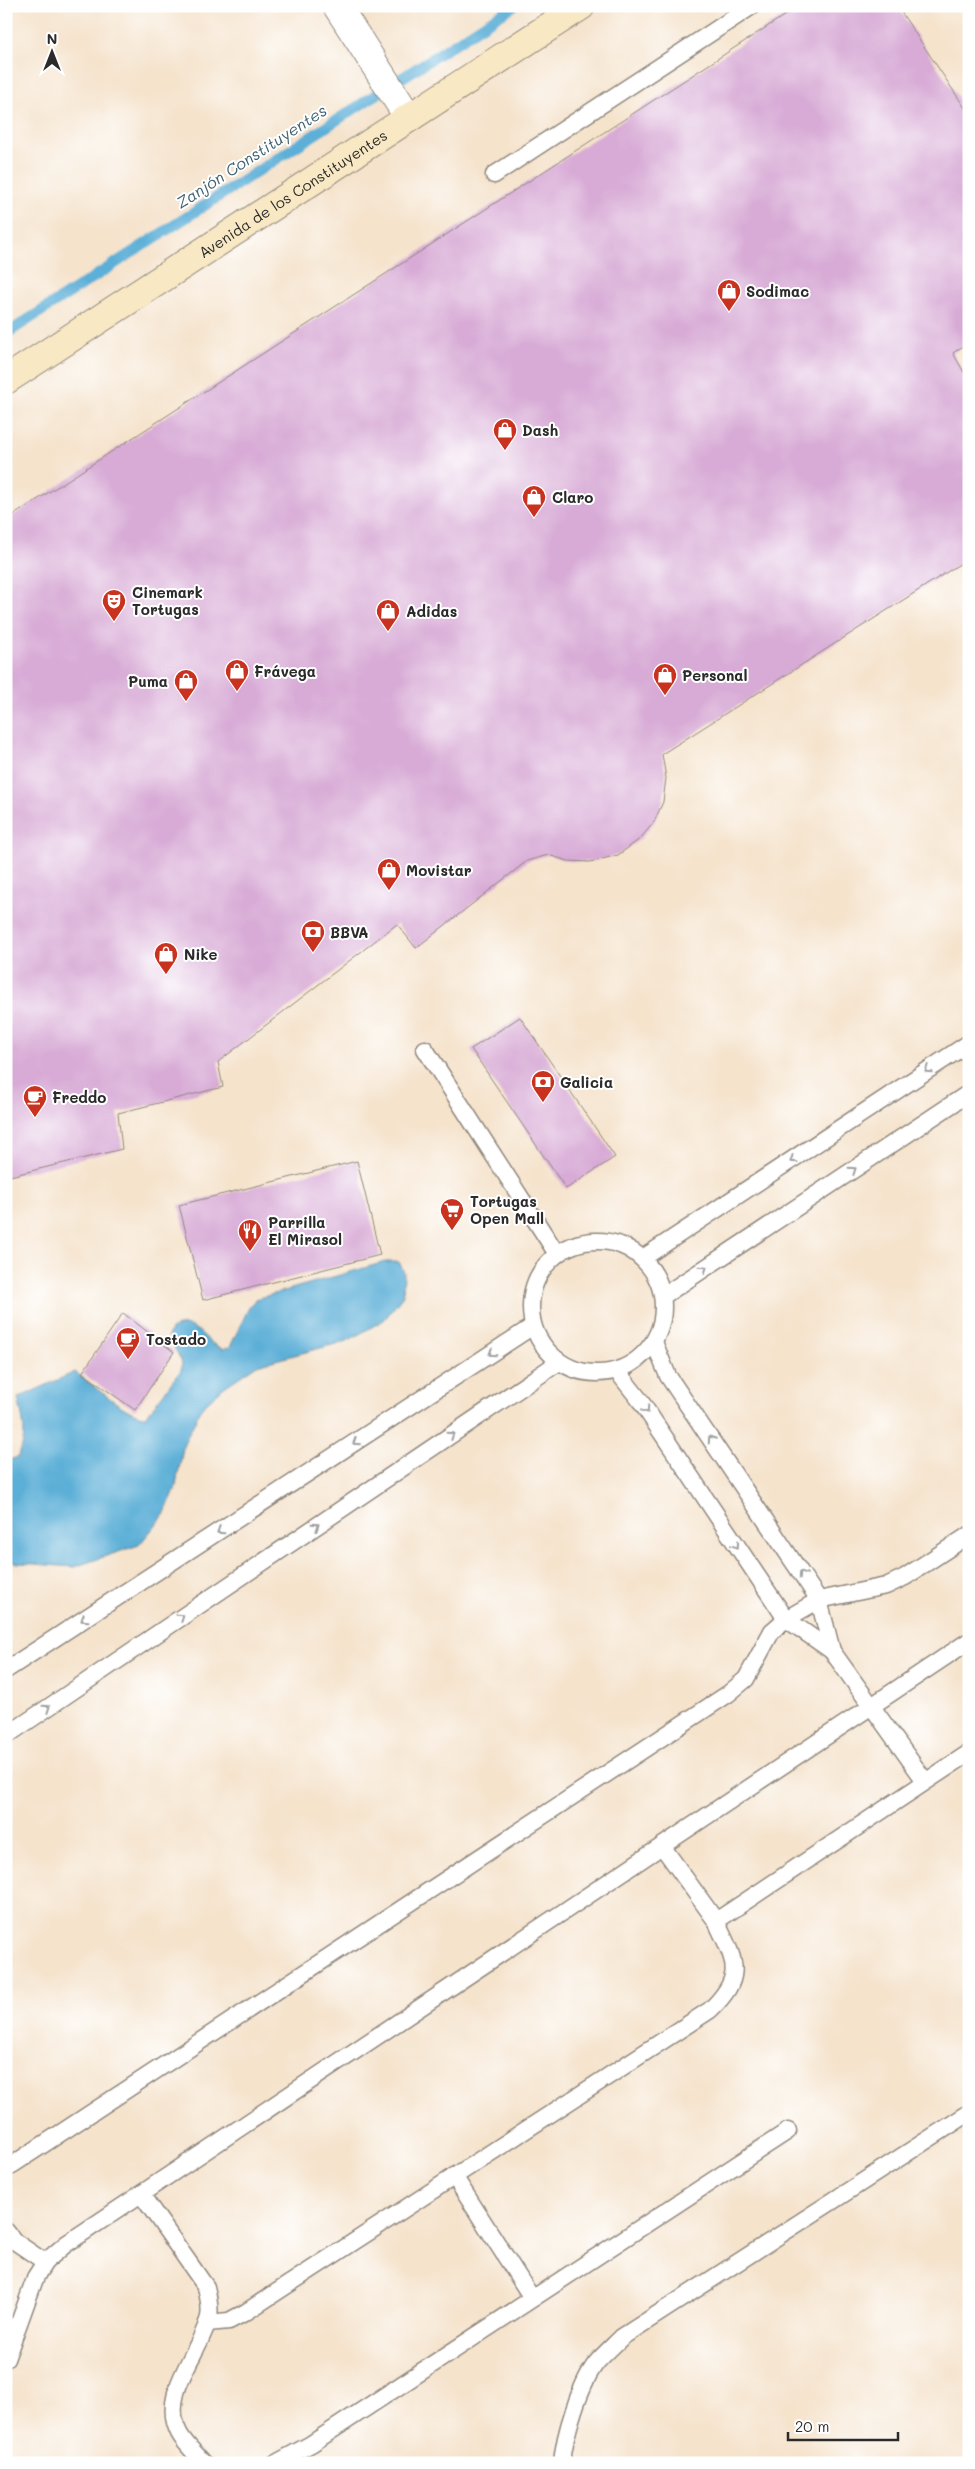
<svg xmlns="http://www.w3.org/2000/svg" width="975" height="2469" viewBox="0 0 975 2469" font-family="Mali,sans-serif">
<rect width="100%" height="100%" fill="#fff"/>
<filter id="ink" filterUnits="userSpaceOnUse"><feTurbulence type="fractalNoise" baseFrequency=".02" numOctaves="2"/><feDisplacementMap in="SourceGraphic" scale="10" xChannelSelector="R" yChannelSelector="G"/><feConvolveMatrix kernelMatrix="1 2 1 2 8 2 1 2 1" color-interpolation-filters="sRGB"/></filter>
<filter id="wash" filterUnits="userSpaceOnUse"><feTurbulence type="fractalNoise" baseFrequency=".0096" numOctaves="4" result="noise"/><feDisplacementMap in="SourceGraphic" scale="20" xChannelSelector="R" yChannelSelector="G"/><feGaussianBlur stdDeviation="1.12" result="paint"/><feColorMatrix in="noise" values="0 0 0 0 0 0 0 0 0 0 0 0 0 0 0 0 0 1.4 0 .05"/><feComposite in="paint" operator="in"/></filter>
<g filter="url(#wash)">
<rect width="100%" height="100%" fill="#f5e3cc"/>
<path fill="#5bafd7" stroke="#436d81" d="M385 1262H399L404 1272 403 1296 384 1320 347 1341 257 1365 223 1388 202 1407 184 1443 175 1490 164 1515 139 1545 74 1567 6 1562V1461L18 1457C28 1436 23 1421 18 1398L75 1372C91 1383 129 1417 146 1416L181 1370 182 1362 168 1336 171 1329C197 1316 202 1342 223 1349L230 1347 250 1305 256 1299Z"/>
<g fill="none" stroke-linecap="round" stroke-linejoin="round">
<polyline stroke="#5bafd7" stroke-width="11" points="6,334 513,6"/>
</g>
<g id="blocks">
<g fill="#d8abd6">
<polygon points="799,6 897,6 969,114 969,342 953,353 969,381 969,558 662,754 666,778 663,802 654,822 640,839 618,855 590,862 568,861 548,855 527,861 416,948 397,924 218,1062 223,1087 118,1113 122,1149 6,1177 6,520"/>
<polygon points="520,1017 615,1157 566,1189 471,1049"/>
<polygon points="357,1161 380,1255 203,1300 179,1205"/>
<polygon points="123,1313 174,1352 135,1410 82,1373"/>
<polygon points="6,1375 9,1376 8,1393 6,1393"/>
</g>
</g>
</g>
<g filter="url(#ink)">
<use href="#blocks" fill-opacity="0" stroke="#90877c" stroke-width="1"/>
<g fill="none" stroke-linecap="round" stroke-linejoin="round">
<g stroke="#90877c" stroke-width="19">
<g id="lane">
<polyline points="494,175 752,6"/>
<polyline points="425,1049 557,1254"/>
<circle cx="597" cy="1307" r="66"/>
<polyline points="643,1258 969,1043"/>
<polyline points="663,1296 969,1093"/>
<polyline points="654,1342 668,1376 819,1600 832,1651 925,1781"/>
<polyline points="617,1371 639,1399 786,1619 832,1651"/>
<polyline points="6,1670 533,1326"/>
<polyline points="6,1736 559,1362"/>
<polyline points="662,1846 716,1921"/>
<polyline points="6,2169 728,1694 746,1679 772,1631 786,1619 819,1600 886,1586 905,1577 969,1535"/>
<polyline points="454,2176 532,2298"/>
<path d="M141 2194 206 2287C208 2296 211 2307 209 2317 200 2354 159 2393 179 2433 184 2443 196 2454 204 2463"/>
<polyline points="6,2231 14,2241 45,2262"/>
<path d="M207 2323 229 2321 246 2312 710 2010C746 1975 735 1962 716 1921L969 1753"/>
<polyline points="6,2359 36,2276 45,2262 66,2244 969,1641"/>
<polyline points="276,2463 311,2444 788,2131"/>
<path d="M562 2463C564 2436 580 2383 597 2362 605 2353 614 2345 622 2337L969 2113"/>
</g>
</g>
<g stroke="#90877c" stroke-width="30">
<polyline id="street" points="337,6 409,118"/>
</g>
<g stroke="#90877c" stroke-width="30">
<g id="secondary">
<path id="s1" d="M6 380 581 6"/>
</g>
</g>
<use href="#lane" stroke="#fff" stroke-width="16"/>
<use href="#street" stroke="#fff" stroke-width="28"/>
<use href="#secondary" stroke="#f8e8c3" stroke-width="28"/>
</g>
<defs><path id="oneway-chevron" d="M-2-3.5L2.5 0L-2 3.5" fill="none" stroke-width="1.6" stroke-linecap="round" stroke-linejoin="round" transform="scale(1.25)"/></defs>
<g stroke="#a0a0a0">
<use href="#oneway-chevron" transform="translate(928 1070) rotate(147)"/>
<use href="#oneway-chevron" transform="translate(793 1160) rotate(146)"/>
<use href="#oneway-chevron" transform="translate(853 1170) rotate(-34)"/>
<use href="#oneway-chevron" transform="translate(704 1269) rotate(-34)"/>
<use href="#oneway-chevron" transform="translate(492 1353) rotate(147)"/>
<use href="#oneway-chevron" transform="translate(646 1410) rotate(56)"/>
<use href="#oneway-chevron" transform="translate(451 1435) rotate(-34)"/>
<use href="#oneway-chevron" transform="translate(711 1439) rotate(-124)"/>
<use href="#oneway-chevron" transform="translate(356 1442) rotate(147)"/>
<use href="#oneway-chevron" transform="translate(316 1526) rotate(-34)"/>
<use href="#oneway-chevron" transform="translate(220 1531) rotate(147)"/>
<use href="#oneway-chevron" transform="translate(736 1545) rotate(56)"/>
<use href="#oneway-chevron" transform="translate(802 1574) rotate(-124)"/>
<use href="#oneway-chevron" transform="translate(181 1617) rotate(-34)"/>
<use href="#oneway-chevron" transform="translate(84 1619) rotate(147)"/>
<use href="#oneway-chevron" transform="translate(47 1708) rotate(-34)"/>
</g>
</g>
<defs>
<g id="shop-pin" transform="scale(1.25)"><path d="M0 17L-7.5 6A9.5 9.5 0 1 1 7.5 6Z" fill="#c8321e" stroke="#fff"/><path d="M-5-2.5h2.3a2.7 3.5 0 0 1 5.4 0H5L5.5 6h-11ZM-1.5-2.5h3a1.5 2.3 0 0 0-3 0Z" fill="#fff"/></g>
<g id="theatre-pin" transform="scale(1.25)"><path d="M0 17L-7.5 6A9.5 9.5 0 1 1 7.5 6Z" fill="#c8321e" stroke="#fff"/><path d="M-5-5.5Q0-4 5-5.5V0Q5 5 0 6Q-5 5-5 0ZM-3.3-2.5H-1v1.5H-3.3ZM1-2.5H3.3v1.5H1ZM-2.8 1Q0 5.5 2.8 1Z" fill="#fff"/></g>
<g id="bank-pin" transform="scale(1.25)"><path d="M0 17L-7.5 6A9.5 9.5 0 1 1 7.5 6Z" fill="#c8321e" stroke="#fff"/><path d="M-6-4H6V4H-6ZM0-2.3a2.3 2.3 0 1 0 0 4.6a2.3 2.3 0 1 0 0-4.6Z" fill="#fff"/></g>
<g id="cafe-pin" transform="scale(1.25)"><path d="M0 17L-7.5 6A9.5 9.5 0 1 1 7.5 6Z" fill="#c8321e" stroke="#fff"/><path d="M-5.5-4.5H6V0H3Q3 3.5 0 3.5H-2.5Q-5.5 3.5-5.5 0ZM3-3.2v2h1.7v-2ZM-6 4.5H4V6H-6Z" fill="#fff"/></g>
<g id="supermarket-pin" transform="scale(1.25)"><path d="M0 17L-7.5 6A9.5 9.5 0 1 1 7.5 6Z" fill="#c8321e" stroke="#fff"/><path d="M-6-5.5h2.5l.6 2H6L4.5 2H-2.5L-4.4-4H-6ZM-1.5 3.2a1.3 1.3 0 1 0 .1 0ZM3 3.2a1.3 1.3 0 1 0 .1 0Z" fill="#fff"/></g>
<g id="restaurant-pin" transform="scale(1.25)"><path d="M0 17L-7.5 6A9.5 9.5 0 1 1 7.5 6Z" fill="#c8321e" stroke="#fff"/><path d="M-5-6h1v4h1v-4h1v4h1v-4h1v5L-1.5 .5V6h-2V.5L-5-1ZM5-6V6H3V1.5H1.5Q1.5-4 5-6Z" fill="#fff"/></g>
</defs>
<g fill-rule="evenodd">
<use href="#shop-pin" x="729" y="291"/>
<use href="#shop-pin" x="505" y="430"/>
<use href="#shop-pin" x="534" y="497"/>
<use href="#theatre-pin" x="114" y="601"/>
<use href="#shop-pin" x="388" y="611"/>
<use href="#shop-pin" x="237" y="671"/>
<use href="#shop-pin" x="665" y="675"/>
<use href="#shop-pin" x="186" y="681"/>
<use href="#shop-pin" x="389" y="870"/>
<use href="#bank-pin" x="313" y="932"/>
<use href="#shop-pin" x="166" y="954"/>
<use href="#bank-pin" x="543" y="1082"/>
<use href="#cafe-pin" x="35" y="1097"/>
<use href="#supermarket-pin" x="452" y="1210"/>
<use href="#restaurant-pin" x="250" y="1231"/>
<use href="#cafe-pin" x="128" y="1339"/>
</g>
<g text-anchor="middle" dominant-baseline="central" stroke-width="4" stroke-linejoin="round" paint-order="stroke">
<g font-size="15" fill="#2b2b2b" stroke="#fff">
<text stroke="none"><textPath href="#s1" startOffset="342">Avenida de los Constituyentes</textPath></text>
</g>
<g font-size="15" font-weight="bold" fill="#2b2b2b" stroke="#fff" text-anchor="start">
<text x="746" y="291">Sodimac</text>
<text x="522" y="430">Dash</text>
<text x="552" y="497">Claro</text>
<text x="132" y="592">Cinemark<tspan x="132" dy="17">Tortugas</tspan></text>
<text x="406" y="611">Adidas</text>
<text x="254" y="671">Frávega</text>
<text x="682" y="675">Personal</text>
<text x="168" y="681" text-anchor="end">Puma</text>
<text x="406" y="870">Movistar</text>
<text x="330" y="932">BBVA</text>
<text x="184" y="954">Nike</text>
<text x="560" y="1082">Galicia</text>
<text x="52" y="1097">Freddo</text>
<text x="470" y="1201">Tortugas<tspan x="470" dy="17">Open Mall</tspan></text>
<text x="268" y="1222">Parrilla<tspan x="268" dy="17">El Mirasol</tspan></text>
<text x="146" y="1339">Tostado</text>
</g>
<g font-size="16" font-style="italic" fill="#3e6070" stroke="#fff">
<text transform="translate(251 156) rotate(-33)">Zanjón Constituyentes</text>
</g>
</g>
<rect width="975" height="2469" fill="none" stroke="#fff" stroke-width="25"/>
<g transform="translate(52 52)" stroke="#ffffff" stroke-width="4" paint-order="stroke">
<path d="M0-4L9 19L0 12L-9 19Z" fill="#2b2b2b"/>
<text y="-8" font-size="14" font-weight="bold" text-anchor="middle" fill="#2b2b2b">N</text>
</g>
<path d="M788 2432v8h110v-8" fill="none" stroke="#2b2b2b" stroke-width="2.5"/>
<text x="795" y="2432" font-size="15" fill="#2b2b2b" stroke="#ffffff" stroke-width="4" paint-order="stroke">20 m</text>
</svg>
